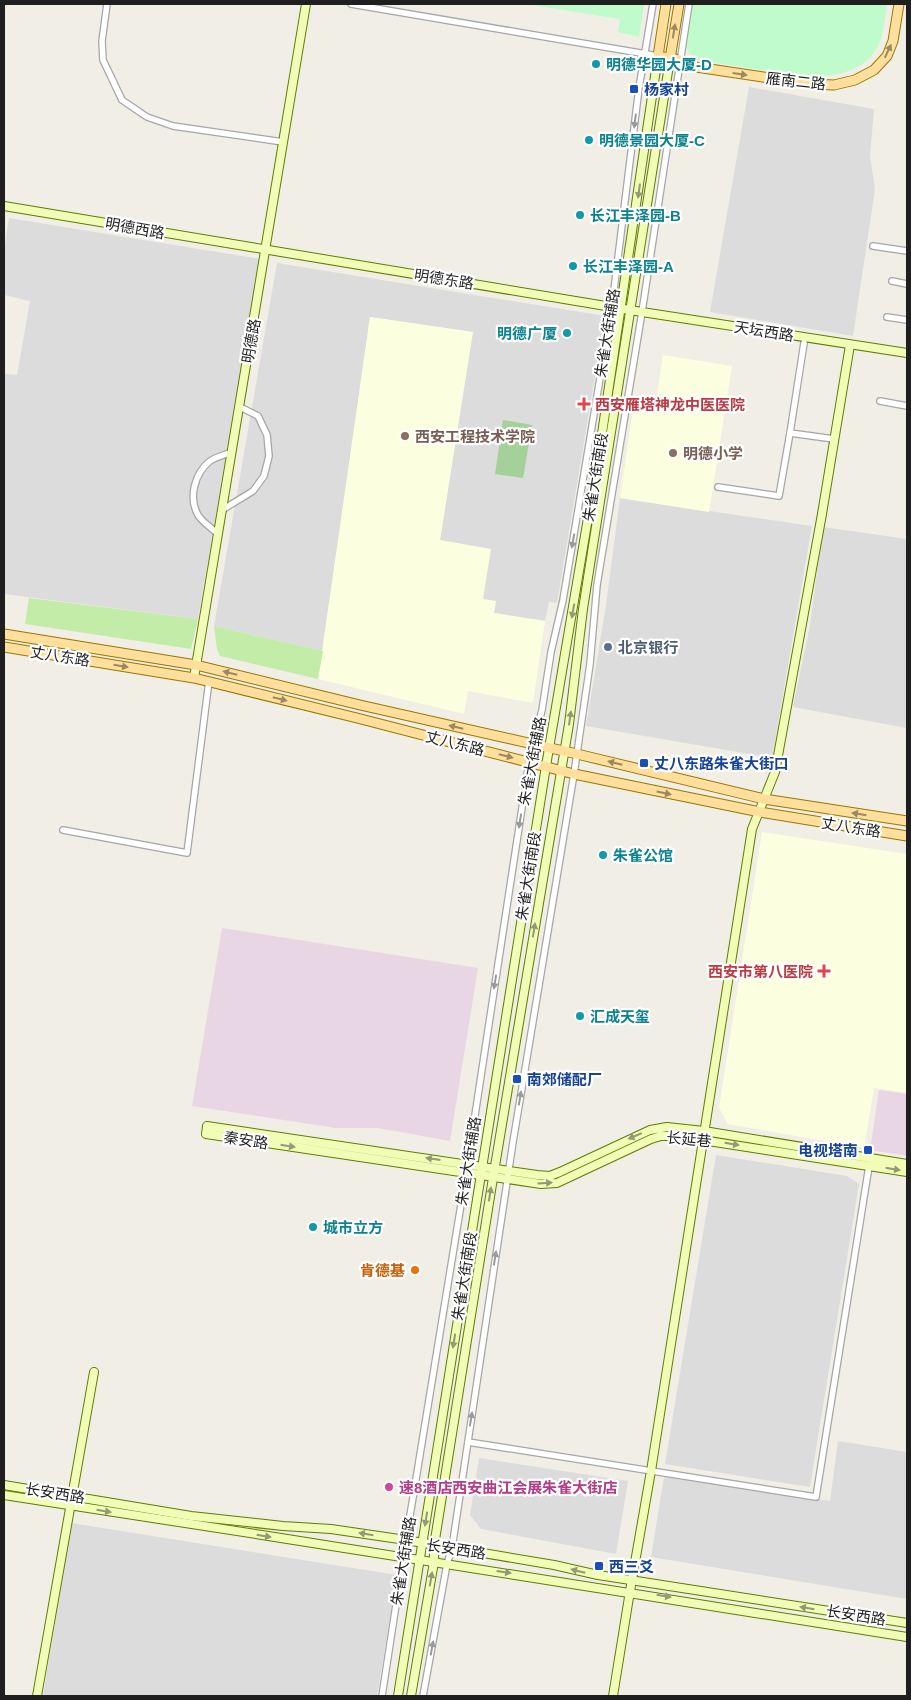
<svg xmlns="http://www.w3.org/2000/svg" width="911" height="1700" viewBox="0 0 911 1700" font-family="Arial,'Noto Sans SC',sans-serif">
<rect width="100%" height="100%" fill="#f0eee5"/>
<g fill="#dddcdc">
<polygon points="749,87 874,109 870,156 875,189 853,336 710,312"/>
<polygon points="9,218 260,259 198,619 4,594 4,374 17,375 30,301 4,295 4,251"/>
<polygon points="277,263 605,316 557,603 549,602 545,621 494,613 440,541 472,332 370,317 323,651 214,626"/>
<polygon points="620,498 812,526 772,758 586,726 606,605"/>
<polygon points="823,527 907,539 907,728 793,707 810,625"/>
<polygon points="716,1155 847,1176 859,1184 810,1487 665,1464"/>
<polygon points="838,1441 907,1452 907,1599 651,1557 664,1477 830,1501"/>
<polygon points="479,1458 628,1481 616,1554 481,1529 470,1515"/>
<polygon points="71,1523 397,1575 377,1696 43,1696"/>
</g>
<g fill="#e9d6e4">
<polygon points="222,928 478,968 450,1141 378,1128 336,1128 192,1106"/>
<polygon points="879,1090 907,1094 907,1156 870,1150"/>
</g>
<g fill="#fcffdf">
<polygon points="370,317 473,332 440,540 491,549 483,599 496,601 494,613 545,621 533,703 468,691 464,714 318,679"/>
<polygon points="663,355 732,366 709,512 620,498 634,404 655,407"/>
<polygon points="762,832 907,854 907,1093 874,1088 864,1148 728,1124 719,1108"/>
</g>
<g fill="#c3eca9">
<polygon points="29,598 198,619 191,649 25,624"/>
<polygon points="214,626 323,651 318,679 220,656 217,649"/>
</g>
<polygon fill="#a3d198" points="503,420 532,425 523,478 495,474"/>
<g fill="#c0fccb">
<polygon points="526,4 644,4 639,37 618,32 620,19"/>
<path d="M690 4H887C885 16 884 30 880 42 866 75 829 78 797 76L698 60 690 54 685 45Z"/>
</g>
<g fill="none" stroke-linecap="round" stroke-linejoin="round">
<g stroke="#a6a6a6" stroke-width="8">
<g id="street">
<polyline points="107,4 102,41 103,60 122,100 147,117 173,126 283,142"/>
<polyline points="351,4 658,56"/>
<polyline points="873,246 907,251"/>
<polyline points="892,281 907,284"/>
<polyline points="887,317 907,320"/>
<polyline points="804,343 790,433 834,439"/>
<polyline points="880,401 907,406"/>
<polyline points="718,487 779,496 790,433"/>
<polyline points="222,510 253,491 264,476 269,456 267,435 258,416 240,407"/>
<path d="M218 534C212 528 202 522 198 515 188 497 195 473 210 461 216 457 225 455 232 452"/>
<polyline points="63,830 187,853 209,681"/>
<polyline points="468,1442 816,1497 869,1166"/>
<polyline points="382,1696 406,1540 466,1174 529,762 542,710 551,652 563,600 612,306 639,88 653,4"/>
<polyline points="423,1696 447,1564 452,1548 513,1142 574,774 590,664 597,585 642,312 689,4"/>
</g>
</g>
<g stroke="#617b01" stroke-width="10">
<g id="secondary">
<polyline points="4,206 642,312 907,353"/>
<polyline points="194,678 306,4"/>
<polyline points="907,1164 704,1131 667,1127 650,1130 560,1172 550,1176 537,1175 207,1126 206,1134 541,1184 557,1183 651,1139 661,1136 676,1136 907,1172"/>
<polyline points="4,1485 191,1516 283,1526 331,1529 406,1540 554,1565 598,1575 907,1623"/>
<path d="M4 1495C305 1542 606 1587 907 1637"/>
<polyline points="37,1696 94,1372"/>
<polyline points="398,1696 546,766 600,447 658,56"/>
<polyline points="411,1696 434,1562 434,1546 493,1178 569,724 583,609 670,59"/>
<polyline points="613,1696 630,1591 651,1471 752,829 775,772 822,514 850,345"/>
</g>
</g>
<g stroke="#9a7700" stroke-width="11">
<g id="primary">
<polyline points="666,4 658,56 680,60 696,67 810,84 834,85 855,80 874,70 887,56 893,41 899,4"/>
<polyline points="670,59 679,4"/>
<polyline points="4,634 196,665 360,705 577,754 764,799 907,821"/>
<polyline points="4,647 194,678 357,718 574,774 760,812 907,836"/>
</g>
</g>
<use href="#street" stroke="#fff" stroke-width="5.5"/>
<use href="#secondary" stroke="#f1fcb7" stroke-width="8"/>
<use href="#primary" stroke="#ffdf9b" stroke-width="9"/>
</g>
<defs><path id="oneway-solid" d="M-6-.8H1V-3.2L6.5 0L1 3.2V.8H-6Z" transform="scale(1.25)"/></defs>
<g fill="#9a8963">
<use href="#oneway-solid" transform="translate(674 31) rotate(-81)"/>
<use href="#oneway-solid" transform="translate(888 51) rotate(-65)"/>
<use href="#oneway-solid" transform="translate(740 74) rotate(8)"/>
<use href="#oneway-solid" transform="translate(121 666) rotate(9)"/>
<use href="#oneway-solid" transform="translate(230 673) rotate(-166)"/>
<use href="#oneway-solid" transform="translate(280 699) rotate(14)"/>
<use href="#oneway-solid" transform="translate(456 727) rotate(-167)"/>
<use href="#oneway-solid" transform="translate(506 756) rotate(14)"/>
<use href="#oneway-solid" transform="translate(615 763) rotate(-166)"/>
<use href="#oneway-solid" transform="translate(664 793) rotate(12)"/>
<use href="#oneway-solid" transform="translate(859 814) rotate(-171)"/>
</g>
<g fill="#9a9a9a">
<use href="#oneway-solid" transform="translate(635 121) rotate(97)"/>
<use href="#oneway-solid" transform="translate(573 541) rotate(100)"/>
<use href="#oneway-solid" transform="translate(520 821) rotate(99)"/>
<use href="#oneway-solid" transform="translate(495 982) rotate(99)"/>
<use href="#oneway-solid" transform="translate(520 1098) rotate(-81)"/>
<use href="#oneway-solid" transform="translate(495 1258) rotate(-81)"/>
<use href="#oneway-solid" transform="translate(471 1419) rotate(-81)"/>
<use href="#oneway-solid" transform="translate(432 1648) rotate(-80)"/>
</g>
<g fill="#929973">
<use href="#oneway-solid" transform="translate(639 191) rotate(98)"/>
<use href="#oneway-solid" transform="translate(573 611) rotate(100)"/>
<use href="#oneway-solid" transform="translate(570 718) rotate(-82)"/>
<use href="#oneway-solid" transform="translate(534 930) rotate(-81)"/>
<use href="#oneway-solid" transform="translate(635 1136) rotate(157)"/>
<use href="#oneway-solid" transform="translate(732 1144) rotate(9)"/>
<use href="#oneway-solid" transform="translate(288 1146) rotate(9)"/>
<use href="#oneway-solid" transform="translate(433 1159) rotate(-172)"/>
<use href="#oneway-solid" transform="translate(893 1169) rotate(9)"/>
<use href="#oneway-solid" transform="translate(545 1183) rotate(-3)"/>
<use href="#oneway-solid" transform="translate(490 1194) rotate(-81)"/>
<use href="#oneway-solid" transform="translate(454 1341) rotate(99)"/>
<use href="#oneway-solid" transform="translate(104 1511) rotate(9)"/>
<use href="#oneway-solid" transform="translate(426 1519) rotate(99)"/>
<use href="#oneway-solid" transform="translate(366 1534) rotate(-171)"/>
<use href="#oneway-solid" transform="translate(264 1536) rotate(9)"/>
<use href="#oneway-solid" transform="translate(578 1571) rotate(-166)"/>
<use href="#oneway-solid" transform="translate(504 1572) rotate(8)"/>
<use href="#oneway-solid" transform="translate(431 1579) rotate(-80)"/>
<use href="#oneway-solid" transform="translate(664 1596) rotate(9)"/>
<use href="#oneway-solid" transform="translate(807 1608) rotate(-171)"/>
</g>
<g fill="#0f9aa8" stroke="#fff" stroke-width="2">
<circle cx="596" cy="64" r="5"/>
<circle cx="589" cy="140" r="5"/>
<circle cx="580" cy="215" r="5"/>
<circle cx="573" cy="266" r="5"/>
<circle cx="567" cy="333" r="5"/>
<circle cx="603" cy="855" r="5"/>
<circle cx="580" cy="1016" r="5"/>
<circle cx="313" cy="1227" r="5"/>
</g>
<g fill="#1a4fb4" stroke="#fff" stroke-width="2">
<rect x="629" y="84" width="10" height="10" rx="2.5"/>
<rect x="639" y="758" width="10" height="10" rx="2.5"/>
<rect x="512" y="1074" width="10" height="10" rx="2.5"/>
<rect x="863" y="1145" width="10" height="10" rx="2.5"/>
<rect x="594" y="1561" width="10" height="10" rx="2.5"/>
</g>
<g fill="#e0444e" stroke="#fff" stroke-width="2">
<path d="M581.5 396.5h5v5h5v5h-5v5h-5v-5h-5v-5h5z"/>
<path d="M821.5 963.5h5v5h5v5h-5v5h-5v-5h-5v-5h5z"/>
</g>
<g fill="#8d6e63" stroke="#fff" stroke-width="2">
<circle cx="405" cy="436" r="5"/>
<circle cx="673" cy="453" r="5"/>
</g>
<circle fill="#5c6f8a" stroke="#fff" stroke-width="2" cx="608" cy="647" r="5"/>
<circle fill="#e8710a" stroke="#fff" stroke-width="2" cx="415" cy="1270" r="5"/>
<circle fill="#d1479c" stroke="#fff" stroke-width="2" cx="389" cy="1487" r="5"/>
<g text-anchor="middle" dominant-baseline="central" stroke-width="4.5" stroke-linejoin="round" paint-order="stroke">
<g font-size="15" font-weight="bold" fill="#0d838f" stroke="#fff" text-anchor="start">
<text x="606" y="64">明德华园大厦-D</text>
<text x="599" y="140">明德景园大厦-C</text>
<text x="590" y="215">长江丰泽园-B</text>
<text x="583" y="266">长江丰泽园-A</text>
<text x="557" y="333" text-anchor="end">明德广厦</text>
<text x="613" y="855">朱雀公馆</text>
<text x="590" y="1016">汇成天玺</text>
<text x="323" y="1227">城市立方</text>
</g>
<g font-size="15" fill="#1f1f1f" stroke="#fff">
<text transform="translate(796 81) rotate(6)">雁南二路</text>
<text transform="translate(135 228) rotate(10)">明德西路</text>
<text transform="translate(444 279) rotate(9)">明德东路</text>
<text transform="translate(764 331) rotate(9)">天坛西路</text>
<text transform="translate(607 333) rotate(-81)">朱雀大街辅路</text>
<text transform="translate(251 341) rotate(-80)">明德路</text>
<text transform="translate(595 477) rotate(-81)">朱雀大街南段</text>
<text transform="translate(60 656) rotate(9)">丈八东路</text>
<text transform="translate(455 743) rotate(14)">丈八东路</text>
<text transform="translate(532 761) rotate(-79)">朱雀大街辅路</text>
<text transform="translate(851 827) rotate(9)">丈八东路</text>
<text transform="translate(528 876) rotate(-81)">朱雀大街南段</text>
<text transform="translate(689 1139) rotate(5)">长延巷</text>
<text transform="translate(246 1140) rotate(9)">秦安路</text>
<text transform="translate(468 1161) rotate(-81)">朱雀大街辅路</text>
<text transform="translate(464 1276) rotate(-81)">朱雀大街南段</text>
<text transform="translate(55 1493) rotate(9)">长安西路</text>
<text transform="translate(456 1549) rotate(9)">长安西路</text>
<text transform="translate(403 1561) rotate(-81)">朱雀大街辅路</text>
<text transform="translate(856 1615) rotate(9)">长安西路</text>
</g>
<g font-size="15" font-weight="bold" fill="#164399" stroke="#fff" text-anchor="start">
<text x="644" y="89">杨家村</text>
<text x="654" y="763">丈八东路朱雀大街口</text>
<text x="527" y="1079">南郊储配厂</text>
<text x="858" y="1150" text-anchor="end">电视塔南</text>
<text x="609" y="1566">西三爻</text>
</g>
<g font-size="15" font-weight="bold" fill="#be3a42" stroke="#fff" text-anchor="start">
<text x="595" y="404">西安雁塔神龙中医医院</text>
<text x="813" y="971" text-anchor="end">西安市第八医院</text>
</g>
<g font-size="15" font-weight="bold" fill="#785e54" stroke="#fff" text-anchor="start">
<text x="415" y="436">西安工程技术学院</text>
<text x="683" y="453">明德小学</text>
</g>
<g font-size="15" font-weight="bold" fill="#4e5e75" stroke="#fff" text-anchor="start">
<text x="618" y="647">北京银行</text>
</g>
<g font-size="15" font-weight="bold" fill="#c56008" stroke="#fff" text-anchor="end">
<text x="405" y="1270">肯德基</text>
</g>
<g font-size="15" font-weight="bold" fill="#b23c85" stroke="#fff" text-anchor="start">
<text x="399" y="1487">速8酒店西安曲江会展朱雀大街店</text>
</g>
</g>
<rect width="911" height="1700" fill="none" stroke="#1f1f1f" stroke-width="10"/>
</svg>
